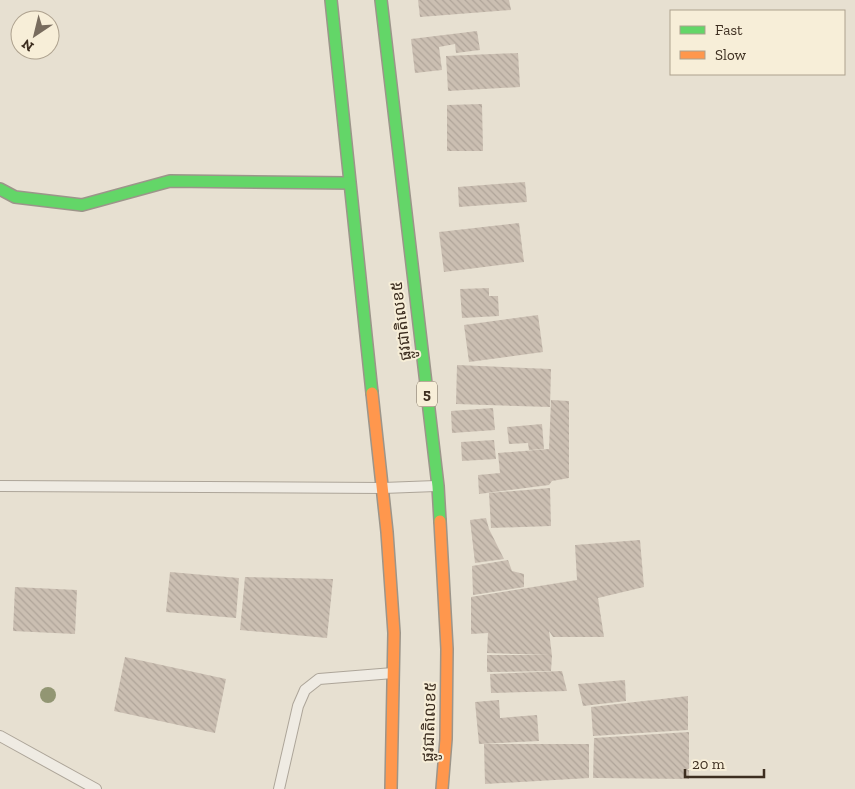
<svg xmlns="http://www.w3.org/2000/svg" width="855" height="789" viewBox="0 0 855 789" font-family="'Zilla Slab','Noto Sans Khmer',serif">
<defs>
<pattern id="building-back-hatch" width="6" height="6" patternUnits="userSpaceOnUse" patternTransform="scale(1.25)"><rect width="6" height="6" fill="#cbbfb2"/><path d="M-1 5l2 2M0 0l6 6M5-1l2 2" fill="none" stroke="#afa499"/></pattern>
</defs>
<rect width="100%" height="100%" fill="#e7e0d1"/>
<g fill="url(#building-back-hatch)">
<polygon points="418,0 509,0 511,10 420,17"/>
<polygon points="477,31 480,50 456,53 455,44 439,47 442,70 415,73 411,39"/>
<polygon points="518,53 520,87 448,91 446,56"/>
<polygon points="482,104 483,151 447,151 447,105"/>
<polygon points="525,182 527,202 459,207 458,187"/>
<polygon points="519,223 524,262 444,272 439,232"/>
<polygon points="489,288 489,296 498,296 499,316 462,318 460,289"/>
<polygon points="538,315 543,352 469,362 464,325"/>
<polygon points="457,365 551,369 550,407 456,404"/>
<polygon points="551,400 569,401 569,478 552,481 549,485 479,494 478,475 500,473 498,453 549,449"/>
<polygon points="493,408 495,430 452,433 451,411"/>
<polygon points="542,424 544,449 529,450 528,443 509,444 507,427"/>
<polygon points="494,440 496,459 462,461 461,442"/>
<polygon points="550,488 551,526 491,528 489,493"/>
<polygon points="486,518 489,529 504,559 475,563 470,520"/>
<polygon points="640,540 644,587 598,598 604,637 553,637 549,631 552,656 551,671 487,672 487,655 550,655 487,653 488,633 471,634 471,597 577,580 575,545"/>
<polygon points="508,560 512,571 524,574 524,587 473,595 472,566"/>
<polygon points="170,572 239,578 236,618 166,612"/>
<polygon points="245,577 333,579 327,638 240,630"/>
<polygon points="15,587 77,590 75,634 13,631"/>
<polygon points="125,657 226,679 215,733 114,711"/>
<polygon points="562,671 567,691 491,693 490,674"/>
<polygon points="625,680 626,701 583,706 578,684"/>
<polygon points="688,696 688,730 593,736 591,707"/>
<polygon points="499,700 500,718 537,715 539,741 479,744 475,702"/>
<polygon points="689,732 689,779 593,778 594,738"/>
<polygon points="484,744 589,744 589,778 485,784"/>
</g>
<g fill="none" stroke-linecap="round" stroke-linejoin="round">
<g stroke="#ada599" stroke-width="12">
<g id="lane">
<polyline points="0,486 383,488 436,486"/>
<polyline points="0,736 96,789"/>
<polyline points="279,789 298,706 305,690 319,679 393,673"/>
</g>
</g>
<g stroke="#9c958a" stroke-width="14">
<g id="fast">
<polyline points="331,0 372,393"/>
<polyline points="381,0 438,486 440,521"/>
<polyline points="0,189 15,197 82,205 170,181 349,183"/>
</g>
</g>
<g stroke="#9c958a" stroke-width="14">
<g id="slow">
<polyline points="372,393 387,532 394,633 391,789"/>
<polyline points="440,521 447,649 446,739 442,789"/>
</g>
</g>
<use href="#lane" stroke="#efebe3" stroke-width="10"/>
<use href="#fast" stroke="#63d668" stroke-width="11"/>
<use href="#slow" stroke="#ff974d" stroke-width="11"/>
</g>
<circle fill="#929673" cx="48" cy="695" r="8"/>
<g text-anchor="middle" dominant-baseline="central" stroke-width="4" stroke-linejoin="round" paint-order="stroke">
<rect fill="#f7eed8" stroke="#756857" stroke-width="1" x="417" y="381.5" width="20" height="25" rx="4"/>
<g font-size="15" font-weight="bold" fill="#3d2e20">
<text x="427" y="394">5</text>
</g>
<g font-size="16" fill="#3d2e20" stroke="#f7eed8">
<text transform="translate(401 321) rotate(-97)">ផ្លូវជាតិលេខ៥</text>
<text transform="translate(429 722) rotate(-88)">ផ្លូវជាតិលេខ៥</text>
</g>
</g>
<rect x="670" y="10" width="175" height="65" fill="#f7eed8" stroke="#ada18e"/>
<rect x="680" y="26" width="25" height="8" fill="#63d668" stroke="#ada18e"/>
<text x="715" y="35" font-size="15" fill="#3d2e20">Fast</text>
<rect x="680" y="51" width="25" height="8" fill="#ff974d" stroke="#ada18e"/>
<text x="715" y="60" font-size="15" fill="#3d2e20">Slow</text>
<g transform="translate(35 35) rotate(215)"><circle r="24" fill="#f7eed8" stroke="#ada18e"/>
<path d="M0-4L9 19L0 12L-9 19Z" fill="#786c5e"/>
<text y="-8" font-size="14" font-weight="bold" text-anchor="middle" fill="#3d2e20">N</text>
</g>
<path d="M685 769v8h79v-8" fill="none" stroke="#3d2e20" stroke-width="2.5"/>
<text x="692" y="769" font-size="15" fill="#3d2e20" stroke="#f7eed8" stroke-width="4" paint-order="stroke">20 m</text>
</svg>
